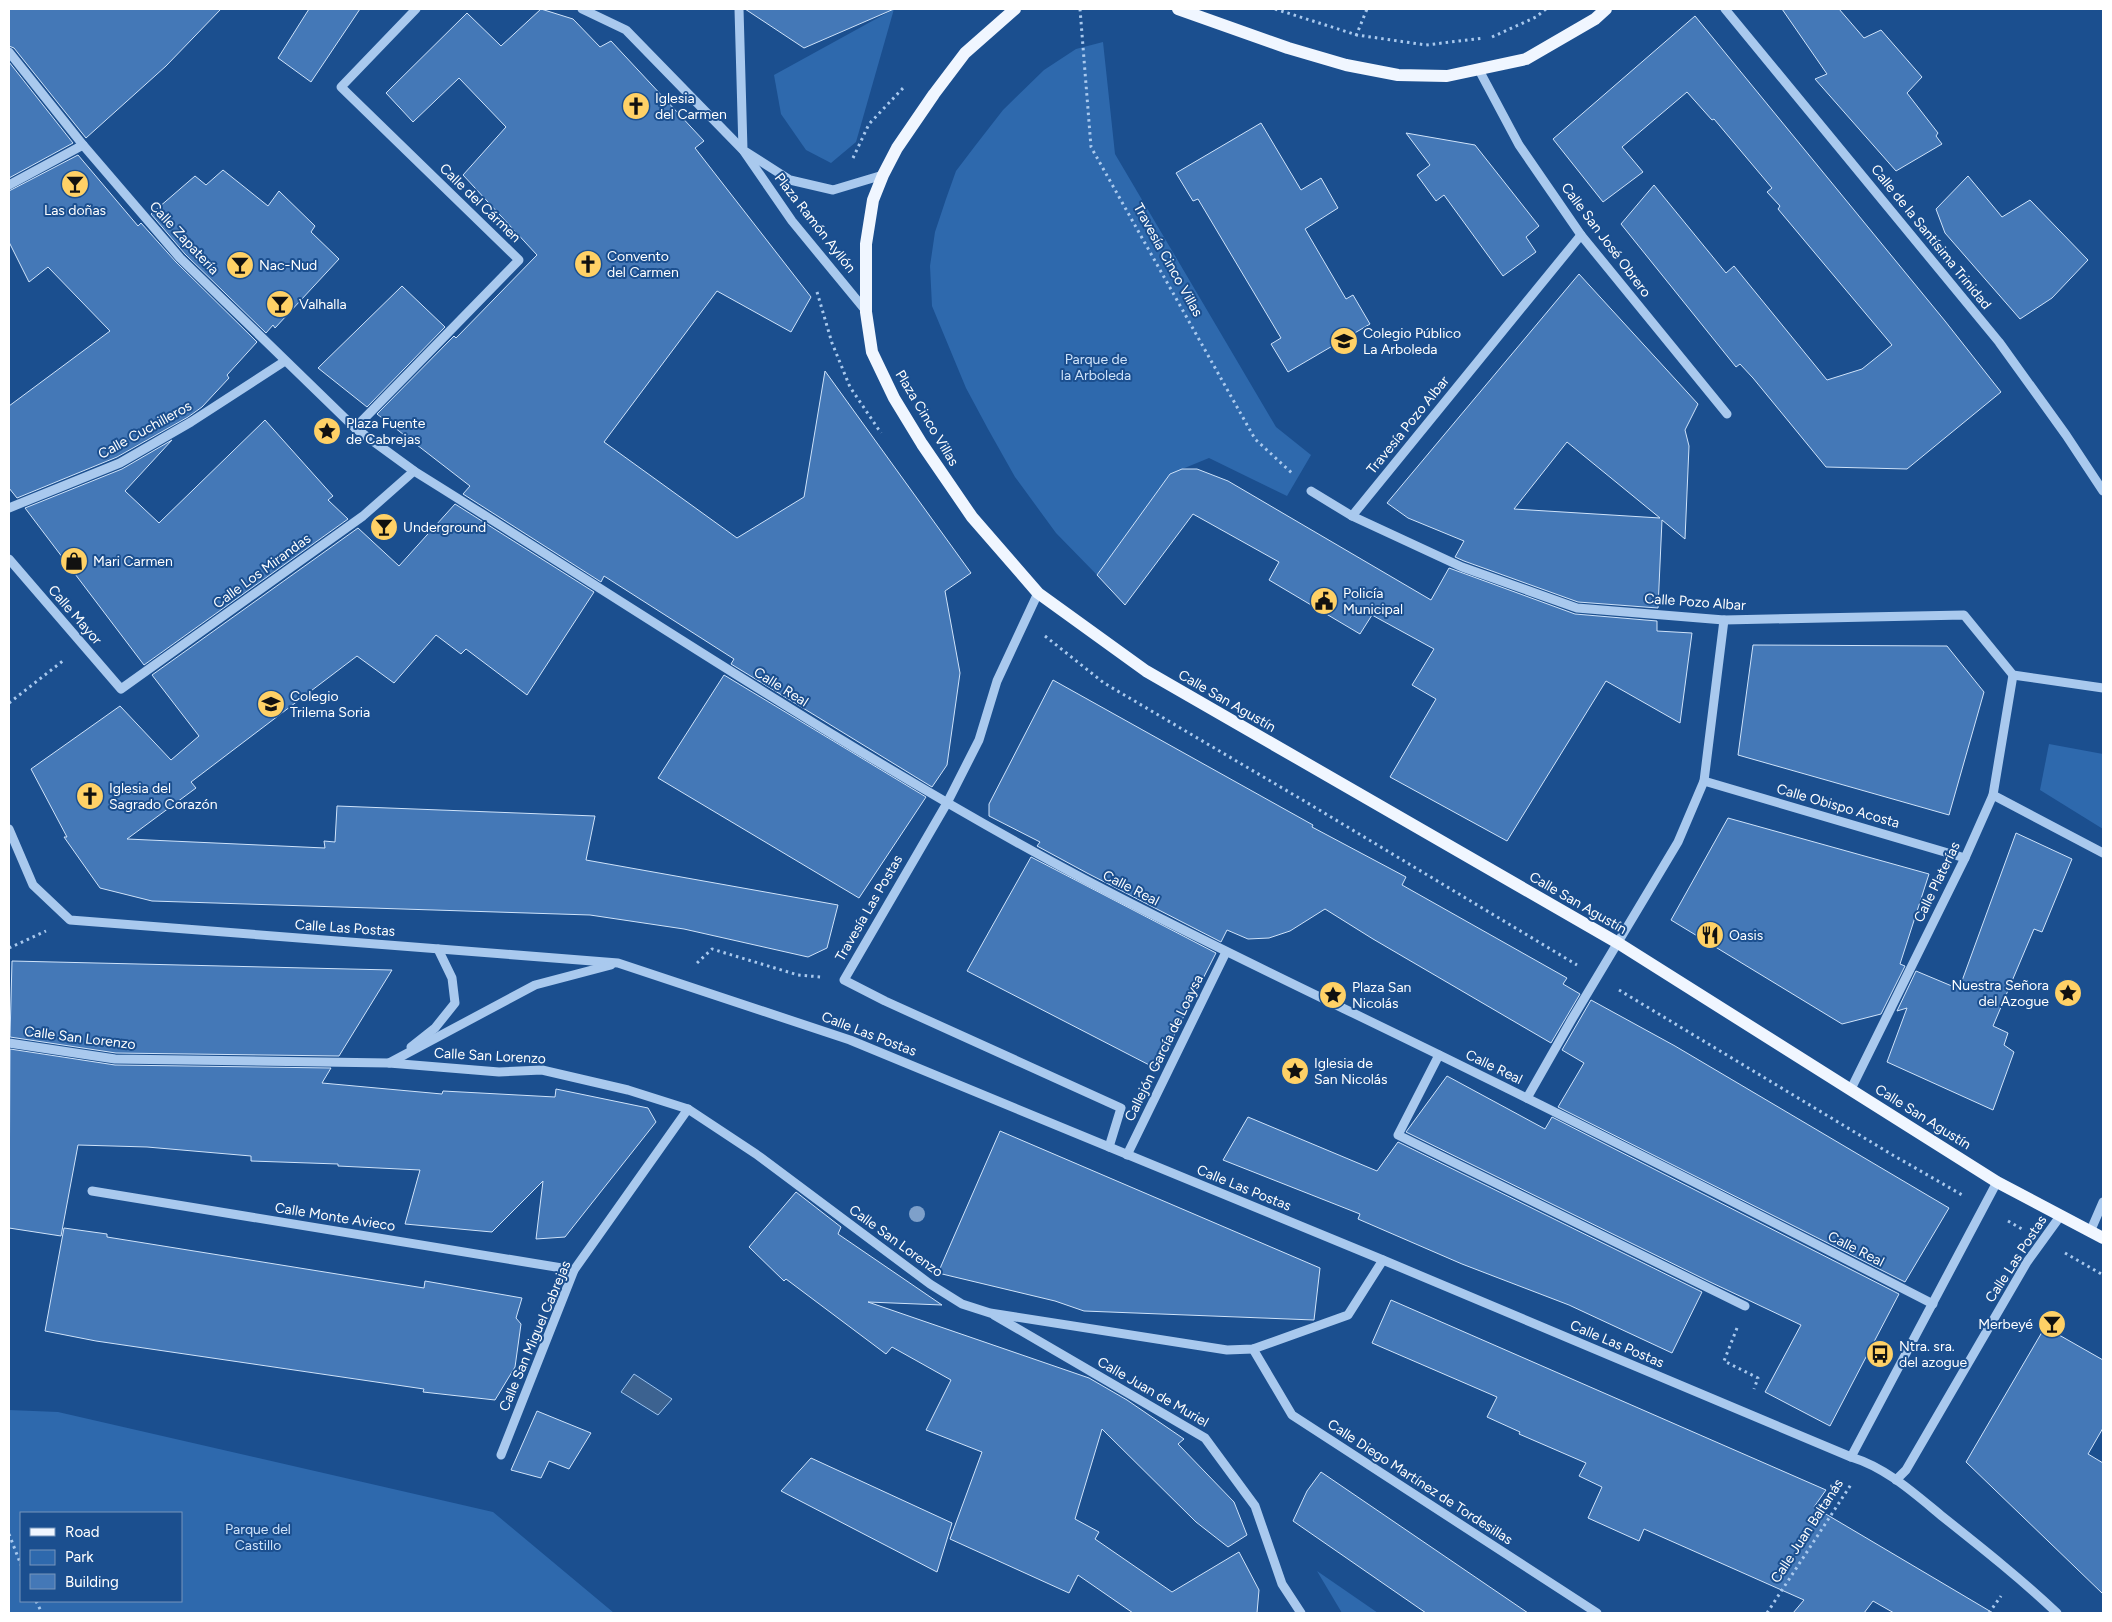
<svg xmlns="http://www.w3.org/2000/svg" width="2112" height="1622" viewBox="0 0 2112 1622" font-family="Figtree,sans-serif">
<rect width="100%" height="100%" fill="#1b4f8f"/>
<g fill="#2e69ad" fill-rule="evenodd">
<polygon points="894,9 856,142 831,163 806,150 781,114 774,75"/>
<polygon points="1103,42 1115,154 1276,427 1311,455 1287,496 1209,458 1170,474 1097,575 1056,533 1015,477 988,429 966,388 932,306 930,266 935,232 946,199 956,171 975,146 1003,110 1044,70 1076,49"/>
<polygon points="2049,744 2103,754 2103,829 2040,790"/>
<path d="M9 1410 58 1412 493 1512 614 1613H9ZM181 1513V1601H21V1513Z"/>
<polygon points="1317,1571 1378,1613 1342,1613"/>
</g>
<polygon fill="#3c6290" stroke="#9cc4f0" points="634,1374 672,1399 658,1415 621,1392"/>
<g fill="#4478b7" stroke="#cfe3fa" fill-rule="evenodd">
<polygon points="9,9 221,9 166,66 86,138 14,48 9,46"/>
<polygon points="309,9 360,9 311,82 278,58"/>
<polygon points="541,9 573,19 600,47 611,41 704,141 695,148 811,297 791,332 717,291 604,442 737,538 804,497 825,371 971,573 945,591 960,673 947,765 932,787 731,664 734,659 604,576 601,582 463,494 470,486 377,414 454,336 456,338 537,255 463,175 506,127 459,78 413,122 386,93 467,13 501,46"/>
<polygon points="745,9 894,9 804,48"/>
<polygon points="1782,9 1839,9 1864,38 1881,30 1922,77 1907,93 1938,133 1936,136 1942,144 1896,171 1815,79 1827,74"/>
<polygon points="1695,16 1945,321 2001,392 1907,469 1826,467 1753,378 1740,364 1736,367 1621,224 1654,185 1726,273 1734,266 1827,380 1862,369 1892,345 1778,209 1780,206 1767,192 1772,188 1714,119 1712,120 1687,92 1622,147 1643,172 1603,202 1553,139"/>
<polygon points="9,62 73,143 9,178"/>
<polygon points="1261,123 1301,190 1321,178 1338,208 1305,229 1346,299 1353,295 1370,324 1288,372 1271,344 1281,338 1198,199 1193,201 1176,173"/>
<polygon points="1406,133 1475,145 1539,226 1526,237 1536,252 1503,276 1444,195 1436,201 1417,175 1430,165"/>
<polygon points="78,155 138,226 141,223 176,262 257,342 227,375 229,378 202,407 188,417 117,457 17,498 9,488 9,406 110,331 48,267 29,282 9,242 9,191"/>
<polygon points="223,170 268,206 279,191 315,226 311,232 339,259 275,328 273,325 266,333 185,254 151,214 195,176 206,185"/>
<polygon points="1968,176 2002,217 2030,200 2088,260 2052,298 2020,319 1945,233 1936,209"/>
<path d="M1579 274 1698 404 1685 430 1689 446 1685 539 1662 520 1658 608 1578 602 1464 561 1455 557 1464 541 1408 518 1387 503ZM1567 442 1660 518 1514 509Z"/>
<polygon points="402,286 445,327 367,407 318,368"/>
<polygon points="265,420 333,496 328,500 348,519 144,665 25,508 122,469 172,440 125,491 159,523"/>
<polygon points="1182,469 1197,469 1228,481 1431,600 1449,568 1575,614 1657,621 1657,631 1692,633 1680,723 1606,681 1507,841 1390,777 1436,699 1412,685 1434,649 1372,615 1360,634 1269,580 1279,562 1193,514 1125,605 1097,575 1170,474"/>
<polygon points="455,504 594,592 527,695 466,649 461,654 436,635 394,683 357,656 191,782 196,788 127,839 325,848 324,841 335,842 337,806 595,816 586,860 838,905 827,948 808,957 684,929 590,915 152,901 100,888 64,837 67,837 31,769 120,706 171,760 199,736 152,675 358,528 399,566"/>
<polygon points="1753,645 1947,646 1984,692 1949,815 1738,755"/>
<polygon points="724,675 926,797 859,898 658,778"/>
<polygon points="1053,680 1313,825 1312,827 1406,877 1402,885 1567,978 1563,984 1580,994 1551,1043 1373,939 1325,909 1290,931 1269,938 1248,939 1227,930 1221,942 1087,873 1037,846 1040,842 989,816 989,804"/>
<polygon points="1728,818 1929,874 1900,964 1905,966 1881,1014 1842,1024 1671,920"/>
<polygon points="2016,833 2072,859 2042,932 2034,929 1993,1026 2008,1033 2004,1045 2014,1052 1993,1110 1887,1062 1907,1008 1897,1011 1916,971 1959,989"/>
<polygon points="1031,857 1216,953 1157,1069 967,971"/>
<polygon points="12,961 306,968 392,970 339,1056 116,1053 10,1037"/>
<polygon points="1591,1000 1675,1046 1949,1208 1905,1282 1558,1107 1584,1063 1562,1050"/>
<polygon points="10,1049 115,1065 331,1068 322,1083 442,1094 443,1091 555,1097 556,1089 648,1108 656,1122 565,1237 536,1239 543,1181 492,1232 405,1224 420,1170 338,1166 338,1164 251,1161 251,1156 147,1147 78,1145 61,1236 9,1228"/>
<polygon points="1447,1076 1545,1129 1552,1117 1899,1294 1830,1426 1765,1392 1801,1325 1708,1281 1406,1132"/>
<polygon points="1248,1117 1377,1171 1398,1142 1702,1292 1672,1353 1569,1305 1462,1264 1358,1219 1360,1214 1223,1160"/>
<polygon points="1000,1131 1320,1268 1314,1320 1084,1311 1055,1301 938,1273"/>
<polygon points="796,1192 841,1227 838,1234 942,1305 868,1302 1089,1378 1127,1400 1184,1439 1178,1444 1234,1502 1247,1535 1228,1547 1196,1522 1102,1429 1075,1519 1099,1532 1095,1539 1172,1592 1239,1552 1259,1590 1257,1613 1133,1613 1078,1575 1069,1593 950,1539 982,1452 926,1430 951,1380 892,1347 886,1354 786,1279 784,1281 749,1247"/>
<polygon points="64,1228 107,1234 107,1237 424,1288 425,1281 522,1298 516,1318 521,1324 515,1367 495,1400 423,1392 424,1389 96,1341 45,1331"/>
<polygon points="1391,1300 1826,1490 1814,1507 1993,1613 1894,1613 1873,1601 1864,1613 1793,1613 1804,1600 1644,1529 1639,1541 1588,1518 1602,1487 1579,1476 1586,1463 1519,1434 1520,1432 1487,1417 1497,1397 1372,1343"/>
<polygon points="2045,1327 2103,1360 2103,1428 2088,1454 2103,1463 2103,1594 1966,1462"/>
<polygon points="537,1411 591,1433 569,1469 549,1461 541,1478 511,1470"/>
<polygon points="811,1458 952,1523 937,1572 781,1491"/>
<polygon points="1321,1472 1528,1613 1426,1613 1293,1521 1307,1491"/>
</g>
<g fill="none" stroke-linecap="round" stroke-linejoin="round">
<g stroke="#a9c9ee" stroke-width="3" stroke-dasharray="2.5 4" stroke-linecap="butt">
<polyline points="1080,9 1091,147 1255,439 1294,475"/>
<polyline points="1275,9 1357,35 1426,45 1484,38"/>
<polyline points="1356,36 1367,9"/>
<polyline points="1492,37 1536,17 1546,9"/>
<polyline points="853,158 869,124 904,87"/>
<polyline points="817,292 832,343 850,387 881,433"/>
<polyline points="1045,636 1104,683 1306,802 1577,965"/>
<polyline points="9,703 64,660"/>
<polyline points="9,948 46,931"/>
<polyline points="697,963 712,949 798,975 821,977"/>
<polyline points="1619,990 1891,1154 1964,1196"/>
<polyline points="2008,1221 2022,1229"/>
<polyline points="2065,1253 2103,1275"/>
<polyline points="1737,1328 1724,1361 1758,1378 1754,1389"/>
<polyline points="9,1534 21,1565"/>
<polyline points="36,1601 42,1613"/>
<polyline points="1767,1613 1852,1483"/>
<polyline points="1989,1613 2001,1596"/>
</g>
<g stroke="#a9c9ee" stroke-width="9">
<polyline points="582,9 626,30 743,150 792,221 866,311"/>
<polyline points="739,9 743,150 790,180 833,190 883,175"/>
<polyline points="1725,9 1999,342 2066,435 2103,491"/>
<path d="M9 52 83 145 180 258 355 428 414 471C636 609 853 756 1084 879 1214 948 1349 1010 1482 1076 1633 1150 1783 1227 1933 1304"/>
<polyline points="1479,70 1519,145 1581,235 1727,414"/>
<polyline points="9,185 83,145"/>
<polyline points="355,428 519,260 341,87 416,9"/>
<polyline points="1311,491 1352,516 1462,567 1577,608 1724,620 1964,615 2013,675 2103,688"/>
<polyline points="9,508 120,463 191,422 285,361"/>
<polyline points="1352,516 1581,235"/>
<polyline points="9,559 121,689 363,516 414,471"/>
<polyline points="1038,593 997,681 979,740 947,803 844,980 885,1001 1121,1108 1109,1147"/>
<polyline points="1704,781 1965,858"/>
<polyline points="1993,795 2103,853"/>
<path d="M9 829 33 885 70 920 618 963 850 1040 1383 1260 1851 1457C1887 1468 1915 1494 1943 1517 1982 1548 2021 1579 2057 1613"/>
<polyline points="9,1043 115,1059 389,1063 499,1072 542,1070 628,1090 688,1109 756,1154 930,1284 962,1304 990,1313 1227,1350 1253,1349 1348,1315 1383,1260"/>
<polyline points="411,1047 435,1028 455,1003 452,978 438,949"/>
<polyline points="1439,1055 1398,1135 1745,1306"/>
<polyline points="389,1063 535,985 611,965"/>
<polyline points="1851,1089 1965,858 1993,795 2013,675"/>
<polyline points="1527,1098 1572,1019 1678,842 1704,781 1724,620"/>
<polyline points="1127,1155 1226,952"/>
<polyline points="92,1191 574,1270"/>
<polyline points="2090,1232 2103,1202"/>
<polyline points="994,1315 1205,1438 1255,1506 1282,1584 1301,1613"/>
<polyline points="1253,1349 1292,1415 1597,1613"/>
<polyline points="501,1455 574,1270 688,1109"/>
<polyline points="1851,1457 1997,1182"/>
<polyline points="1896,1480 1906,1470 2027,1262 2061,1215"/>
</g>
<g stroke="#f0f6ff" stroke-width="12">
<polyline points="1015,9 965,53 934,94 897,148 883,175 873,200 866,244 866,312 872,352 894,398 922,444 972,517 1038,593 1146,671 1618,943 1997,1182 2103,1238"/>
<polyline points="1178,9 1288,48 1346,65 1398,75 1447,76 1526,59 1595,19 1606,9"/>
</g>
</g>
<circle fill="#7ea0ca" cx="917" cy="1214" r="8"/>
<defs>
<g id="church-disc" transform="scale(1.4375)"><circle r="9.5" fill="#ffd166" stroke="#1b4f8f"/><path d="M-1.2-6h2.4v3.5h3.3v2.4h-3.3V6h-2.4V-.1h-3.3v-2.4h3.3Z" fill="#111"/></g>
<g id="bar-disc" transform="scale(1.4375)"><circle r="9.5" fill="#ffd166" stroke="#1b4f8f"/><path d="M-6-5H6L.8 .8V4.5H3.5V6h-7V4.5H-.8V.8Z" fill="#111"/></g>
<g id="school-disc" transform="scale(1.4375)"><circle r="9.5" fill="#ffd166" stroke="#1b4f8f"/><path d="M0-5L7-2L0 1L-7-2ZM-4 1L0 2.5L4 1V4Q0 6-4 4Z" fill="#111"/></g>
<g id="sight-disc" transform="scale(1.4375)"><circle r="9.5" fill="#ffd166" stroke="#1b4f8f"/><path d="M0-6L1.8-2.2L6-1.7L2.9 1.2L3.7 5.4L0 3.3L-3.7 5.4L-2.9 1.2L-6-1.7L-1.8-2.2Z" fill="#111"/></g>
<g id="shop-disc" transform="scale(1.4375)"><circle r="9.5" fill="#ffd166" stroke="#1b4f8f"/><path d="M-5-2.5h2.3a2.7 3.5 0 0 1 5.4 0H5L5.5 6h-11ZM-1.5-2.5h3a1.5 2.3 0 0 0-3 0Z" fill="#111"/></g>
<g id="civic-disc" transform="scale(1.4375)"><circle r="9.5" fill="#ffd166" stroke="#1b4f8f"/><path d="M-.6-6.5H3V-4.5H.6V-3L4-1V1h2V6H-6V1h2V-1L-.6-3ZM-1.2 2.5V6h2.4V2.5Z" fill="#111"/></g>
<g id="restaurant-disc" transform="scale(1.4375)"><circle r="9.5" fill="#ffd166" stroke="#1b4f8f"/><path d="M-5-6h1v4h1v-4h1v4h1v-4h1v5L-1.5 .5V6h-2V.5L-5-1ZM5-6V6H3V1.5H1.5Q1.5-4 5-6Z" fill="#111"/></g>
<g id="bus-disc" transform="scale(1.4375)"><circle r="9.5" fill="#ffd166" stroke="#1b4f8f"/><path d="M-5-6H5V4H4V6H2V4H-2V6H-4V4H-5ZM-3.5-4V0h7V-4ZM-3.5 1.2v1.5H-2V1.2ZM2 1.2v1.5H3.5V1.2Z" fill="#111"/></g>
</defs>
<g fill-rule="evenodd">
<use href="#church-disc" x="636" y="106"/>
<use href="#bar-disc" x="75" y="184"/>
<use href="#church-disc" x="588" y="264"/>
<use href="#bar-disc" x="240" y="265"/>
<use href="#bar-disc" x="280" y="304"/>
<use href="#school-disc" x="1344" y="341"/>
<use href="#sight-disc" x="327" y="431"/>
<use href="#bar-disc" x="384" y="527"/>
<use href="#shop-disc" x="74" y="561"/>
<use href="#civic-disc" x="1324" y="601"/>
<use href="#school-disc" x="271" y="704"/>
<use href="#church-disc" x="90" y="796"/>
<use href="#restaurant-disc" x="1710" y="935"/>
<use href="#sight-disc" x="2068" y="993"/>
<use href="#sight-disc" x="1333" y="995"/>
<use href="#sight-disc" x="1295" y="1071"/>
<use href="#bar-disc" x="2052" y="1324"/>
<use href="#bus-disc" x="1880" y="1354"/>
</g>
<g text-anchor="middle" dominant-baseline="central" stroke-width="4" stroke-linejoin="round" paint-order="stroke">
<g font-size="14" fill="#fff" stroke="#1b4f8f" text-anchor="start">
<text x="655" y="98">Iglesia<tspan x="655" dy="16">del Carmen</tspan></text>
<text x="75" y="210" text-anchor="middle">Las doñas</text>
<text x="607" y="256">Convento<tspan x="607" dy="16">del Carmen</tspan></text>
<text x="259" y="265">Nac-Nud</text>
<text x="299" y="304">Valhalla</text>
<text x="1363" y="333">Colegio Público<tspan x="1363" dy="16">La Arboleda</tspan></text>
<text x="346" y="423">Plaza Fuente<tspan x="346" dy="16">de Cabrejas</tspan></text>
<text x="403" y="527">Underground</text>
<text x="93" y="561">Mari Carmen</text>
<text x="1343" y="593">Policía<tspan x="1343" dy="16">Municipal</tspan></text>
<text x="290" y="696">Colegio<tspan x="290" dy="16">Trilema Soria</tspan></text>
<text x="109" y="788">Iglesia del<tspan x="109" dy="16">Sagrado Corazón</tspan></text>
<text x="1729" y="935">Oasis</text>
<text x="2049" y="985" text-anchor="end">Nuestra Señora<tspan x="2049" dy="16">del Azogue</tspan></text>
<text x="1352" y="987">Plaza San<tspan x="1352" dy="16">Nicolás</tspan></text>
<text x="1314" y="1063">Iglesia de<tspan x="1314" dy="16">San Nicolás</tspan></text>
<text x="2033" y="1324" text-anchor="end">Merbeyé</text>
<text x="1899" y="1346">Ntra. sra.<tspan x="1899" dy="16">del azogue</tspan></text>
</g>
<g font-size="14" fill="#fff" stroke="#1b4f8f">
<text transform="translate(480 203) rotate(44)">Calle del Cármen</text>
<text transform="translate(815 223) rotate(52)">Plaza Ramón Ayllón</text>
<text transform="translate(1931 237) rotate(51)">Calle de la Santísima Trinidad</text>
<text transform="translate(184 238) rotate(47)">Calle Zapatería</text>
<text transform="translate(1606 240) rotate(53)">Calle San José Obrero</text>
<text transform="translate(1168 260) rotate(61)">Travesía Cinco Villas</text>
<text transform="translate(927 418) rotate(59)">Plaza Cinco Villas</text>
<text transform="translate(1408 425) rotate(-51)">Travesía Pozo Albar</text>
<text transform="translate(145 430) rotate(-29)">Calle Cuchilleros</text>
<text transform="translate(262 571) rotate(-36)">Calle Los Mirandas</text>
<text transform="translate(1695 602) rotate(4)">Calle Pozo Albar</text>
<text transform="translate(75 615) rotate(49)">Calle Mayor</text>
<text transform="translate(781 687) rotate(32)">Calle Real</text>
<text transform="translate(1227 701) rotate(30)">Calle San Agustín</text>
<text transform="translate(1838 806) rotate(16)">Calle Obispo Acosta</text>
<text transform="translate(1937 882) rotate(-64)">Calle Platerías</text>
<text transform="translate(1131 888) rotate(27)">Calle Real</text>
<text transform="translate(1578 903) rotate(30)">Calle San Agustín</text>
<text transform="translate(869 908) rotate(-60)">Travesía Las Postas</text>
<text transform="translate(345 928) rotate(4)">Calle Las Postas</text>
<text transform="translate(869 1034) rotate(21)">Calle Las Postas</text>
<text transform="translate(80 1038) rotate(7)">Calle San Lorenzo</text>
<text transform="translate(1164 1048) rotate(-64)">Callejón García de Loaysa</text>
<text transform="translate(490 1056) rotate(3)">Calle San Lorenzo</text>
<text transform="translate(1494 1067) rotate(26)">Calle Real</text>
<text transform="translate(1923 1117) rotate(32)">Calle San Agustín</text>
<text transform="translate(1244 1188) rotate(22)">Calle Las Postas</text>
<text transform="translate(335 1217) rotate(9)">Calle Monte Avieco</text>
<text transform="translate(896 1241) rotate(36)">Calle San Lorenzo</text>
<text transform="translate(1856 1249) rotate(27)">Calle Real</text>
<text transform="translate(2016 1259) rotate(-57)">Calle Las Postas</text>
<text transform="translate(535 1336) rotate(-67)">Calle San Miguel Cabrejas</text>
<text transform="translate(1617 1344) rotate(23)">Calle Las Postas</text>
<text transform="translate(1153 1392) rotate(30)">Calle Juan de Muriel</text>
<text transform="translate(1420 1482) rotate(33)">Calle Diego Martínez de Tordesillas</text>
<text transform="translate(1807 1531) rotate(-57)">Calle Juan Baltanás</text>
</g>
<g font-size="14" fill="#cfe3fa" stroke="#1b4f8f">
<text x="1096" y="359">Parque de<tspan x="1096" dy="16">la Arboleda</tspan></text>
<text x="258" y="1529">Parque del<tspan x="258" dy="16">Castillo</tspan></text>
</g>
</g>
<rect width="2112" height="1622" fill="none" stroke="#ffffff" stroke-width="20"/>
<rect x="20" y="1512" width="162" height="90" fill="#1b4f8f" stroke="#7695bc"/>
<rect x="30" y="1528" width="25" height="8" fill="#f0f6ff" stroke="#7695bc"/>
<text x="65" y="1537" font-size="15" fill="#ffffff">Road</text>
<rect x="30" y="1550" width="25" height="15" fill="#2e69ad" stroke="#7695bc"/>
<text x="65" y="1562" font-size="15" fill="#ffffff">Park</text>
<rect x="30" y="1574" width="25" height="15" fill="#4478b7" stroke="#7695bc"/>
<text x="65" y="1587" font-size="15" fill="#ffffff">Building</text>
</svg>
